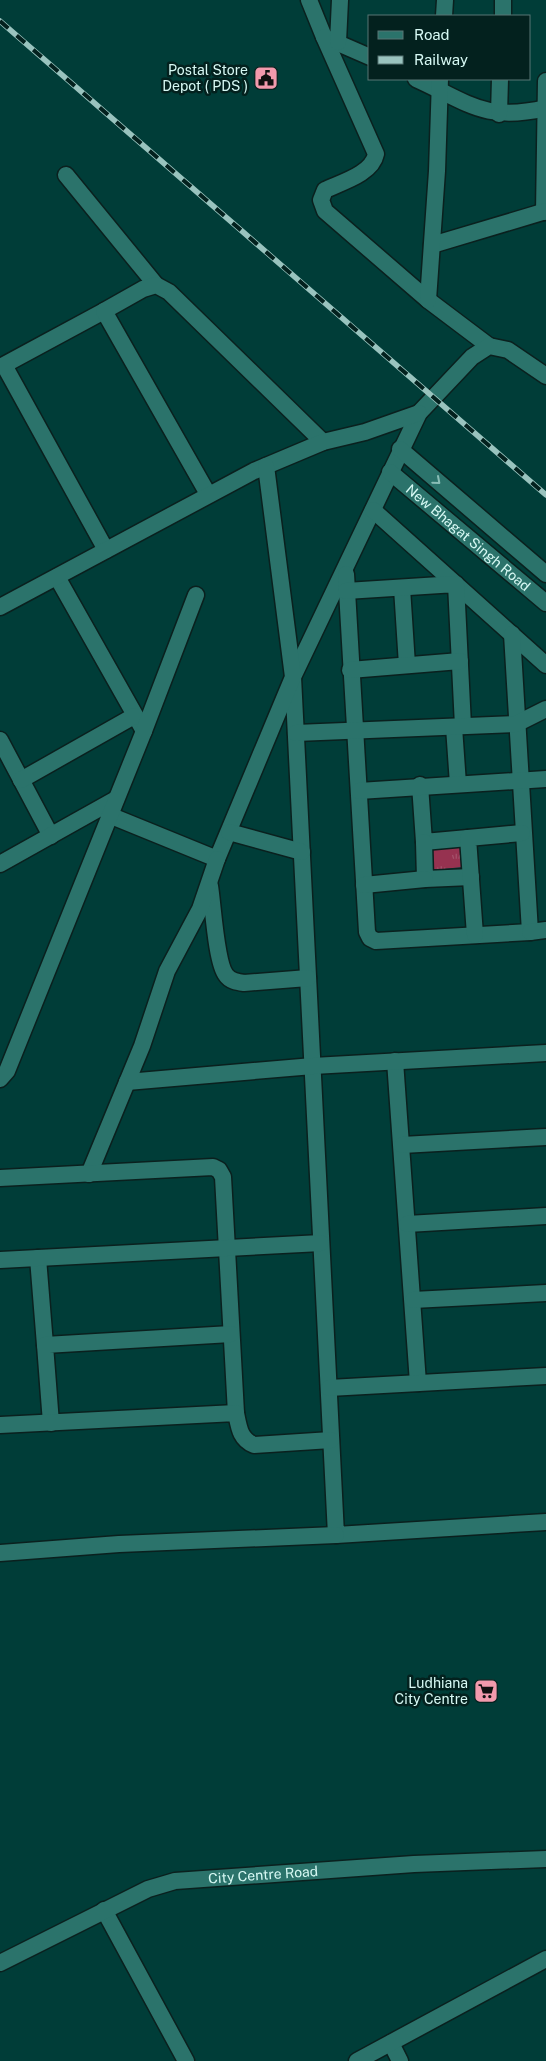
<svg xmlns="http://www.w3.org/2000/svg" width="546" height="2061" viewBox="0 0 546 2061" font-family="'Public Sans',sans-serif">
<defs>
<pattern id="park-tufts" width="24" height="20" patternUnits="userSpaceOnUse" patternTransform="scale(1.25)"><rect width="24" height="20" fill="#963250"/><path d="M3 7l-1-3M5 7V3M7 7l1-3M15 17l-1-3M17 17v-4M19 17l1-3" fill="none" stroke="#a4506a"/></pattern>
</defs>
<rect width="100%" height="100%" fill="#003d38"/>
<polygon fill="url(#park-tufts)" points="460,846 462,867 434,870 432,849"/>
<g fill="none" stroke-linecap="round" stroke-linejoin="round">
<g stroke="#0a201e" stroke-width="19">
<g id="minor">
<polyline points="309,0 324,37 370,57"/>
<polyline points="444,16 445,0"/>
<polyline points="503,16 503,0"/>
<path d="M324 37 376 154C372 174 342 182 325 190L321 200 325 211 428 300 489 346"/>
<polyline points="338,42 340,0"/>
<path d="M416 79C469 103 485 122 546 108"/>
<polyline points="499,114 500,79"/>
<polyline points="66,175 156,285"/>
<polyline points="544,212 546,81"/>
<polyline points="432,245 546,211"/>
<polyline points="428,300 437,171 440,79"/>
<polyline points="104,311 4,365 106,550"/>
<polyline points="546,376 508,350 489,346 472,357 419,413 293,677 336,1535 546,1522"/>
<polyline points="400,449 546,574"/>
<path id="s1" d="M390 472 546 603"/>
<polyline points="208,494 104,311 143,289 156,285 169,292 323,442"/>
<polyline points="373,510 546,665"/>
<polyline points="346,574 367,932 370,938 376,941 530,932 512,634"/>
<polyline points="57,577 144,731"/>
<polyline points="402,588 407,665"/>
<polyline points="346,591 456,584 463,726"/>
<polyline points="0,607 254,471 323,442 365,432 419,413"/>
<polyline points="350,670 460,661"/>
<polyline points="454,727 458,784"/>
<polyline points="296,733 516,724 546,709"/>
<polyline points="0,740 51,836"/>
<polyline points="21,780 134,716"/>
<polyline points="420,785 424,842 468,838"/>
<polyline points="359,791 546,779"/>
<polyline points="109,815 217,859 293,677 266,466"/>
<polyline points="229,832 302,852"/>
<polyline points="424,842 425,879 471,877"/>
<polyline points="0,864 116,799"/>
<polyline points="364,885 425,879"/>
<path d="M210 886C213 904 216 963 226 975 230 981 237 982 244 983L308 978"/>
<polyline points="530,932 546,930"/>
<polyline points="475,935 468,838 522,833"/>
<polyline points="395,1061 418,1383"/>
<polyline points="0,1079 7,1071 144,731 196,595"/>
<polyline points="127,1082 313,1066 546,1053"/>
<polyline points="402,1145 546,1137"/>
<polyline points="89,1174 142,1046 167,971 200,909 217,859"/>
<polyline points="0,1178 213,1167 219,1170 223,1177 236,1413"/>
<polyline points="407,1224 546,1216"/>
<polyline points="38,1258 45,1345"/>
<polyline points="0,1260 321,1243"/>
<polyline points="413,1300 546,1293"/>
<polyline points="329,1388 546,1376"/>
<polyline points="51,1423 45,1345 231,1334"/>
<path d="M0 1425 236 1413C239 1428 240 1439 254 1445L331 1440"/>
<polyline points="0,1553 119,1544 336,1535"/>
<polyline points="104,1910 186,2061"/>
<path id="s2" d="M0 1963 148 1889 175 1881 414 1864 546 1859"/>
<polyline points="391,2043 400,2061"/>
<polyline points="357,2061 546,1959"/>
</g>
</g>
<use href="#minor" stroke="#2b736b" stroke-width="16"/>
<g stroke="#99c3be" stroke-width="5.5">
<polyline id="rail" points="0,21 546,495"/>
</g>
<use href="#rail" stroke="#03211e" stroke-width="4" stroke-dasharray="11" stroke-linecap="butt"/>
</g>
<defs><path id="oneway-chevron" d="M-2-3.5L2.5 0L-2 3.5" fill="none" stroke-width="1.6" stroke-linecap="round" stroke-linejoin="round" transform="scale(1.25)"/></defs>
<use stroke="#8abdb6" href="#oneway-chevron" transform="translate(437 481) rotate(41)"/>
<defs>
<g id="civic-square" transform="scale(1.25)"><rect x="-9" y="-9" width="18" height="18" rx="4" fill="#f29aad" stroke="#03211e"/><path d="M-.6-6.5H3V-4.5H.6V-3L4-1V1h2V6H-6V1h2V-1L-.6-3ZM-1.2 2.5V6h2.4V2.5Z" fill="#111"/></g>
<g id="supermarket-square" transform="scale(1.25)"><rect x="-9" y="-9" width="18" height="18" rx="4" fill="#f29aad" stroke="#03211e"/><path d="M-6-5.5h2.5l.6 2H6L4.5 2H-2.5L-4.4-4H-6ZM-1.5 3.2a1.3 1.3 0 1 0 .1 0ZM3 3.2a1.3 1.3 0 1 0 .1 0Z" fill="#111"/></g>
</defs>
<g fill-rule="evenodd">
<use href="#civic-square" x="266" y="78"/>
<use href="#supermarket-square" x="486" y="1691"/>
</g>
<g text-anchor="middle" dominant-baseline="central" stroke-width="5" stroke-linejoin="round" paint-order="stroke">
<g font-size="14" fill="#d7f9f4" stroke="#03211e" text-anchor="end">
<text x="248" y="70">Postal Store<tspan x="248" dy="16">Depot ( PDS )</tspan></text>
<text x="468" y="1683">Ludhiana<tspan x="468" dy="16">City Centre</tspan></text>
</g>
<g font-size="14" fill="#d7f9f4" stroke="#03211e">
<text stroke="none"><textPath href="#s1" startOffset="102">New Bhagat Singh Road</textPath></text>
<text stroke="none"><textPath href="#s2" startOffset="282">City Centre Road</textPath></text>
</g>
</g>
<rect x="368" y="15" width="162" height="65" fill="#03211e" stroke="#587774"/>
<rect x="378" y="31" width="25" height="8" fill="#2b736b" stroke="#587774"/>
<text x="414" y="40" font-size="15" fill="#d7f9f4">Road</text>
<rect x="378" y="56" width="25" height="8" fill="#99c3be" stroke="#587774"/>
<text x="414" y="65" font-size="15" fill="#d7f9f4">Railway</text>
</svg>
